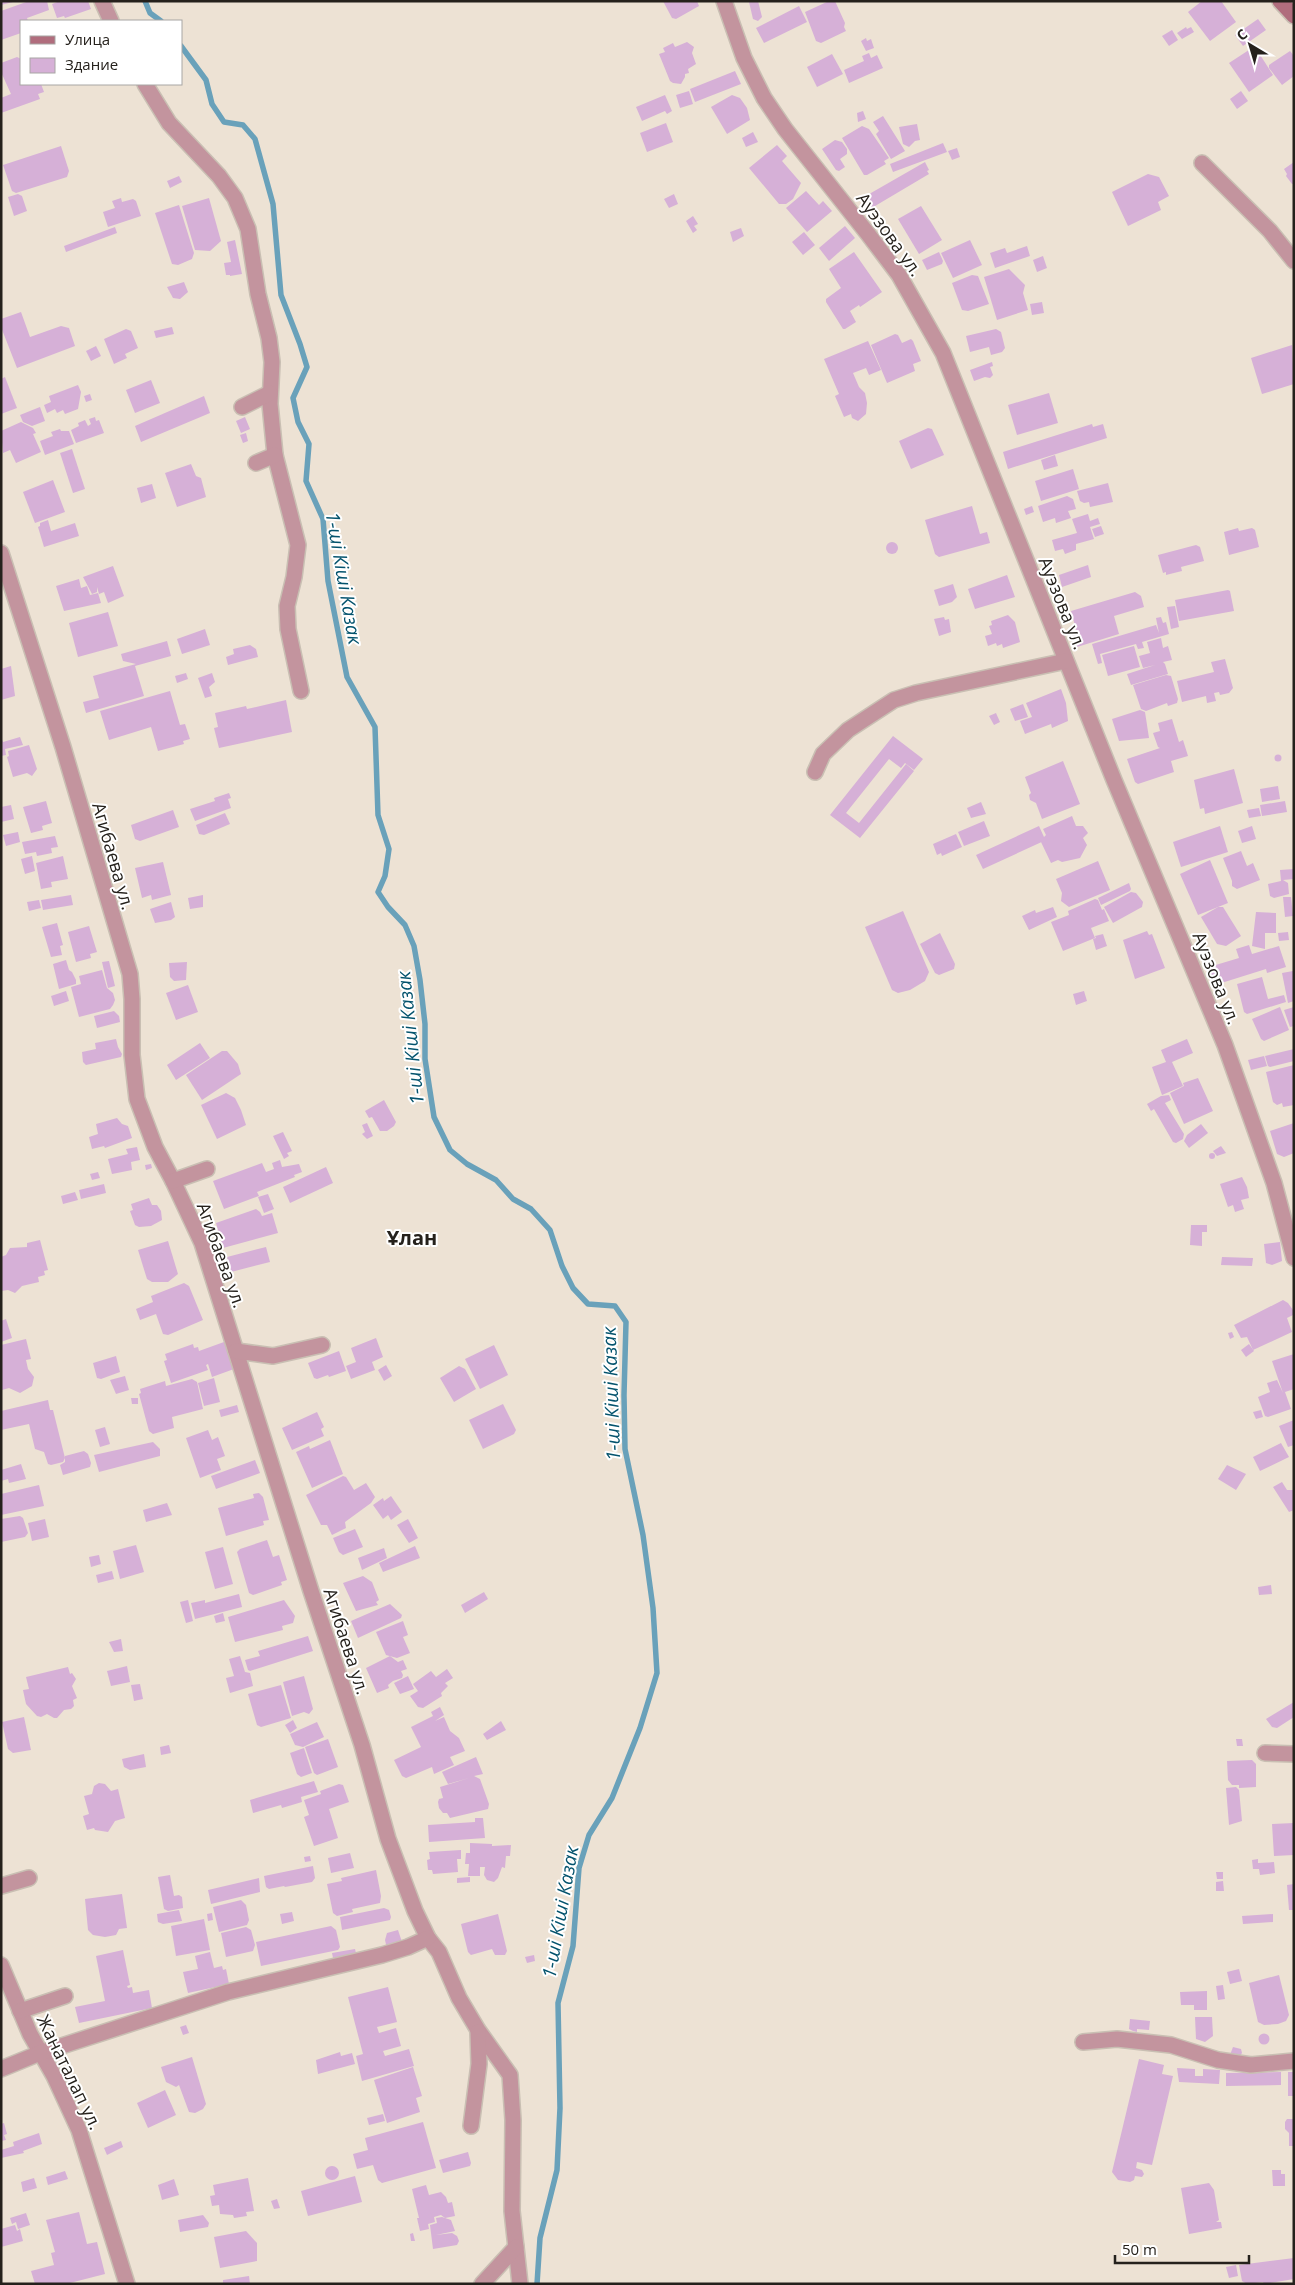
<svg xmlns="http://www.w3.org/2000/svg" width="1295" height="2285" viewBox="0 0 1295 2285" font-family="'Open Sans',sans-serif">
<rect width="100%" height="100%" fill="#ede2d4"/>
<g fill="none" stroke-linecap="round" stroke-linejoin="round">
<g stroke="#69a1ba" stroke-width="5.5">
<polyline points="145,1 150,13 161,21"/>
<polyline points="181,46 206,80 212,104 224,122 243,125 255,139 273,204 281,295 300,344 307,367 293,398 298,422 309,444 306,481 323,519 328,581 347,677 375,727 378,815 389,849 385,876 378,892 388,907 405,925 414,946 420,980 425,1024 425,1059 434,1117 450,1150 467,1164 496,1180 513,1199 531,1209 550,1230 562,1266 573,1288 588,1304 615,1306 626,1322 624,1395 625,1449 643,1535 653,1608 657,1673 640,1728 612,1798 589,1835 579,1868 573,1946 558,2003 560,2108 557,2170 540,2238 537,2284"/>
</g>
</g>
<g fill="#d6b0d7">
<polygon points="1,1 13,1 13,2 1,5"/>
<polygon points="29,1 47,1 49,10 27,18 28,21 21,21 21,33 1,40 1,11"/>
<polygon points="60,1 88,1 91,9 65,18 64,16 57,18 52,4"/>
<polygon points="663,1 697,1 699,6 676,19 672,18"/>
<polygon points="752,1 758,1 762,17 758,21 753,19 749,2"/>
<polygon points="829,1 835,1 845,23 844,27 846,31 821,43 816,41 805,12"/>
<polygon points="1202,1 1221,1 1236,22 1210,41 1188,12"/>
<polygon points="799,6 807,22 764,43 756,28"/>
<polygon points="1258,19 1266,30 1243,46 1235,35"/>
<polygon points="1186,27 1187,29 1191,27 1194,32 1182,39 1177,33"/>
<polygon points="1172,30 1178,40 1169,46 1162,36"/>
<polygon points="866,38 867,41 871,39 874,48 866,51 861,41"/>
<polygon points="687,42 694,47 692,53 696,64 688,69 689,73 685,74 685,77 681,84 673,83 670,81 659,54 665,52 663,48 673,43 675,47"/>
<polygon points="1252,48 1257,50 1273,75 1249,92 1229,63"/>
<polygon points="1290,51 1294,56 1294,76 1282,85 1269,68 1269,65"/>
<polygon points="869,53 871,58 877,55 883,68 849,83 844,70 864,61 862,56"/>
<polygon points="832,54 843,74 817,87 807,67"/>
<polygon points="17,57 21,59 21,84 41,84 44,92 38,94 40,99 1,113 1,98 11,94 1,72 1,63"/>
<polygon points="735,71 741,84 695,102 690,89"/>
<polygon points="689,91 693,104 680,108 676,95"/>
<polygon points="1241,91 1248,101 1237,109 1230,99"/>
<polygon points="665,95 672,111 667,114 665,111 642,121 636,107"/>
<polygon points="732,95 740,98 747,108 750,120 727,134 711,107"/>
<polygon points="863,111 866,119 858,122 857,113"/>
<polygon points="883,116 905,151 891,159 876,134 879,131 873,122"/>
<polygon points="666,123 673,142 647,152 640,133"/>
<polygon points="917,124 920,140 915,141 909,147 903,144 899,127"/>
<polygon points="862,126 869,129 889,158 884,161 886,164 867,175 864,175 842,138"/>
<polygon points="753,132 758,142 746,147 742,138"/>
<polygon points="835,140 842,142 847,149 847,154 840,159 845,167 839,171 836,170 822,149"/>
<polygon points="943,143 947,152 893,172 890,164"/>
<polygon points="777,145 787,156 782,161 801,183 793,199 786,204 779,204 749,168"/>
<polygon points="61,146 69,171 67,177 16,193 12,191 3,165"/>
<polygon points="957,148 960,157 952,160 948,151"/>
<polygon points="925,162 929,170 927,171 929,174 870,209 864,197"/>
<polygon points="1294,162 1294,184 1292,184 1286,176 1287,174 1284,169"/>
<polygon points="1148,174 1159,177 1169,196 1158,202 1161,210 1128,226 1112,192"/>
<polygon points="179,176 182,182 170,188 167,181"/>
<polygon points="806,191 819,205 823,201 832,211 807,232 786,208"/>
<polygon points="18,194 22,196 27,211 14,216 8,197"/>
<polygon points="674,194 678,204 669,208 664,199"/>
<polygon points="121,198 122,202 133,199 136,201 141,216 108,227 103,212 115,208 112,201"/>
<polygon points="209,198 221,241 210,251 195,250 182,206"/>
<polygon points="179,205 194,253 192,259 178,265 172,264 155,213"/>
<polygon points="921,206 942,240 919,254 898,219"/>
<polygon points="693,216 698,224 694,226 697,230 693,233 686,221"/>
<polygon points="845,226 855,238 829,261 819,248"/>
<polygon points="115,227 117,233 66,252 64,246"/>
<polygon points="741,228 744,236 733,242 730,232"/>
<polygon points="804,232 815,245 803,255 792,242"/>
<polygon points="235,240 242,274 230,276 230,275 226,275 224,263 231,262 227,242"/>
<polygon points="970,240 982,265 953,278 941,253"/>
<polygon points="1027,246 1030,256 995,268 990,253 1005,248 1007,253"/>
<polygon points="854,252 882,292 860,307 859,305 850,311 856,322 845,329 843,329 826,302 826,299 841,288 829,269"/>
<polygon points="939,252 943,261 942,264 927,270 922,260"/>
<polygon points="1043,256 1047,268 1037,272 1033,260"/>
<polygon points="1009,269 1025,285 1023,293 1028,310 997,320 984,277"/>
<polygon points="972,275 978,276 989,304 968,311 962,310 952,283"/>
<polygon points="184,282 188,292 180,299 173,298 167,287"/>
<polygon points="1042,302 1044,313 1032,315 1030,304"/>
<polygon points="21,312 30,337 61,326 69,328 75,346 17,368 1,327 1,319"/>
<polygon points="172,327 174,334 156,338 154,331"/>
<polygon points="126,329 131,331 138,348 125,354 127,358 114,364 104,339"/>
<polygon points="996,329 1001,332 1005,348 1002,352 991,355 989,347 970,352 966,336"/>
<polygon points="895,334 898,335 902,343 911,339 913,341 921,361 913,364 915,371 887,383 871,345"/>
<polygon points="868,341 881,370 869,375 866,368 853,373 859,387 865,393 867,403 866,414 858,421 852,418 851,414 844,417 835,396 839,394 824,359"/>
<polygon points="1292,345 1294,384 1262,394 1251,358"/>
<polygon points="96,346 101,356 91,361 86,351"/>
<polygon points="992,362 993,366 990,367 993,375 990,378 985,377 974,381 970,370"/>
<polygon points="5,377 17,408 1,414 1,379"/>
<polygon points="151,380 160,403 135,413 126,390"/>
<polygon points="78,385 81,392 78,409 65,414 63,410 57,413 55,409 47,413 44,405 51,402 49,396"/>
<polygon points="1049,393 1058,423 1017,435 1008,405"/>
<polygon points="90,394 92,400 86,402 84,396"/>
<polygon points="204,396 210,413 141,442 135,426"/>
<polygon points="40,407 45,421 32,426 23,422 20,415"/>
<polygon points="95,417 96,421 99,420 104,433 76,443 71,430 79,426 78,423 85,420 88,426 91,424 89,419"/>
<polygon points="245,417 250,429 241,433 236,421"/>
<polygon points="21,422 33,428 36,433 33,434 41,452 16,463 10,450 3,453 1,431"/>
<polygon points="1092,424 1093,427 1103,424 1107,438 1008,469 1003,452"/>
<polygon points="928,428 932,429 944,455 911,469 899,441"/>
<polygon points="60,429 61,431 69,431 74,444 45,455 40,441 53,436 51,432"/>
<polygon points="246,433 248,441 243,443 240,435"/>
<polygon points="72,449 85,489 73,493 60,453"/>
<polygon points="1055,455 1058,466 1044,470 1041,460"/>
<polygon points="191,464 196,476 201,478 206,497 177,507 165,473"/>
<polygon points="1073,469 1079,489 1041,501 1035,481"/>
<polygon points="53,480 65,512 35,523 23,492"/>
<polygon points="1108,483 1113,502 1090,507 1089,502 1084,503 1080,501 1077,491"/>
<polygon points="152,484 156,498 141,503 137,488"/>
<polygon points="1067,496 1073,499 1076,509 1068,511 1071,518 1056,523 1055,518 1043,522 1038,506"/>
<polygon points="972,506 980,534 987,532 990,543 939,557 935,554 925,520"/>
<polygon points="1032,506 1034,512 1026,515 1024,509"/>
<polygon points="1088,514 1090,521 1098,518 1100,524 1090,527 1094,539 1076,544 1076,550 1065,554 1063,549 1055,551 1052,540 1077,533 1072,519"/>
<polygon points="48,520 51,531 75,523 79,536 44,547 38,527 40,526 40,523"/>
<polygon points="1101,526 1104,534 1095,537 1092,529"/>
<polygon points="1238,528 1239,531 1252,528 1255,530 1259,547 1229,555 1224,532"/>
<circle cx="892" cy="548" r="6"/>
<polygon points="1196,545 1200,547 1204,561 1181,567 1182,571 1166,575 1166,572 1163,573 1158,555"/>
<polygon points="1088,565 1091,577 1062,587 1059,575"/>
<polygon points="113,566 124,596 108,603 104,592 99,594 97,587 97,592 92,594 83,577"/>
<polygon points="1007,575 1015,597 975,609 968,589"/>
<polygon points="79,579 81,588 87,586 90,595 98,593 101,603 64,611 56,586"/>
<polygon points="953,584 957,597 952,602 939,606 934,590"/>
<polygon points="1228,590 1230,591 1234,611 1179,621 1175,600"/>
<polygon points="1135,592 1141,596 1144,607 1114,616 1119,634 1077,647 1073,634 1077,633 1071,611"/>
<polygon points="1175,606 1179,627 1171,629 1167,607"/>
<polygon points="108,612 118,646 78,657 69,623"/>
<polygon points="1008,615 1015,622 1020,642 1003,648 1002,644 997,646 996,643 988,646 985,636 992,634 989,626 992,625 991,621"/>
<polygon points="944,617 945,620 949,619 951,632 939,636 934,619"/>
<polygon points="1161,617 1163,623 1166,622 1169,634 1142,642 1144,648 1138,649 1136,644 1100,654 1102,663 1098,664 1092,644 1156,625 1159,633 1156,618"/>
<polygon points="205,629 210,645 182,654 177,639"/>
<polygon points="1161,638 1163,648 1168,646 1172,660 1163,662 1165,664 1168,674 1131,685 1127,674 1155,665 1143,668 1139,656 1150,653 1147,642"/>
<polygon points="167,641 171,656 135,666 144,696 86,713 83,702 99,698 93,676 136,664 123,661 121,654"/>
<polygon points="250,645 256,649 258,657 228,665 226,657 234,654 233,649"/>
<polygon points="1134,646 1140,667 1108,676 1102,655"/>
<polygon points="1225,659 1233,688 1229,693 1220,695 1219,692 1214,693 1216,701 1207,703 1206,696 1182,702 1177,681 1214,672 1211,662"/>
<polygon points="11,666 15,696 1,700 1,669"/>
<polygon points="186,673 188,679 177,683 175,676"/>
<polygon points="212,673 215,682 209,687 212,696 205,698 198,678"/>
<polygon points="1166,675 1171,676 1178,699 1177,703 1168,706 1167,703 1146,711 1141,709 1133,685"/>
<polygon points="1061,689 1066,703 1068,721 1052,728 1051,724 1025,734 1020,721 1032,717 1026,703"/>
<polygon points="170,691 180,725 185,724 190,739 183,741 184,744 158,751 151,727 109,740 100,711"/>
<polygon points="286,700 292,732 219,748 214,728 218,727 215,713 246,706 247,709"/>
<polygon points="1023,704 1028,717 1015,721 1010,709"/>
<polygon points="1140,710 1145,712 1149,738 1119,741 1112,719"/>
<polygon points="996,713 1000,722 994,725 989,716"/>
<polygon points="1172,719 1179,742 1183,740 1188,756 1171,761 1174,772 1138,784 1135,782 1127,759 1160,748 1158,747 1153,733 1160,731 1158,723"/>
<polygon points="893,736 923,759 914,770 905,763 901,768 889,759 846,813 859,823 906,764 914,771 860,838 830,815"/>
<polygon points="1,737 3,742 20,737 23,745 5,749 6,755 1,756"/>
<polygon points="29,745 37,769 32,776 27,773 13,777 7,757 9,756 8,751"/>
<circle cx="1278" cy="758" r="3.5"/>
<polygon points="1063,761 1080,804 1042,819 1036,803 1030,800 1029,795 1031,793 1025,777"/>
<polygon points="1234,769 1243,803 1205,814 1204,808 1200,809 1194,780"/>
<polygon points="1278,786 1280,799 1262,802 1260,789"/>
<polygon points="229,793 231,798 228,799 231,808 195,821 190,809 215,801 214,798"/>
<polygon points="46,801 52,823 42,826 43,830 31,833 23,807"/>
<polygon points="1285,801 1287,812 1262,816 1260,805"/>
<polygon points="981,802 986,814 971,818 967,808"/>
<polygon points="11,805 14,819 1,822 1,807"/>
<polygon points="1259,808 1261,816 1249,818 1247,810"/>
<polygon points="173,810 179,827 140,841 135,839 131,825"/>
<polygon points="225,813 230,824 204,835 199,834 196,825"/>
<polygon points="1072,816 1076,826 1083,826 1088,833 1083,838 1087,845 1080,858 1062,862 1058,860 1051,863 1041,842 1046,840 983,869 976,855 1039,826 1044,837 1046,835 1043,829"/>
<polygon points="984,821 990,836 964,846 958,832"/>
<polygon points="1220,826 1228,852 1181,867 1173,842"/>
<polygon points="1252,826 1256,839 1242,843 1238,831"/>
<polygon points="18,832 20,842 6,846 3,835"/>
<polygon points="956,834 962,847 942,856 941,853 937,855 933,844"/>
<polygon points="55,836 58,847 51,848 52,853 37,856 36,852 25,854 22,842"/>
<polygon points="1241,851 1247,866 1253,863 1260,880 1237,889 1232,886 1232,881 1223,858"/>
<polygon points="32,856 35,871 25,874 21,859"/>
<polygon points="63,856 68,879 51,882 52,887 41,889 36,863"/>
<polygon points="1210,860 1228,903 1198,915 1180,874"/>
<polygon points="1098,861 1110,890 1069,907 1061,901 1062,893 1056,879"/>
<polygon points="163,862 171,895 152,900 151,895 142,898 135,868"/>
<polygon points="1294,869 1294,879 1283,880 1288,883 1289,894 1274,898 1270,896 1268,884 1281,881 1280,870"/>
<polygon points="1129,883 1131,889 1130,891 1101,905 1098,898"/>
<polygon points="1131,892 1136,893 1143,902 1142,907 1113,923 1104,907"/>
<polygon points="71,895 73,905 43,910 41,900"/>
<polygon points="203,895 203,907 190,909 188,898"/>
<polygon points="1283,897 1291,897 1293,916 1285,917"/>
<polygon points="1095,899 1098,900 1102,910 1104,909 1109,921 1091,928 1095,938 1063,951 1051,922 1069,915 1068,911"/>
<polygon points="39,900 41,908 29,911 27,902"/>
<polygon points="171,902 175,917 171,920 155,923 150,909"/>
<polygon points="1053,907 1057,917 1029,930 1022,916 1035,910 1036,913"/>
<polygon points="1218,907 1223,907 1241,936 1226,946 1217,944 1201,917"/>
<polygon points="903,911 929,972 925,981 910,990 898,993 892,990 865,927"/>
<polygon points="1256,912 1276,913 1276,933 1265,933 1265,949 1252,946"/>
<polygon points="57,923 63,945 60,946 62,955 51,957 42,927"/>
<polygon points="89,926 97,952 90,954 91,958 76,962 68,932"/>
<polygon points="1147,931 1149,935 1152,934 1165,968 1135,979 1123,940"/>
<polygon points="1288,932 1289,940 1279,941 1278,933"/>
<polygon points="940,933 955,964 954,969 939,975 935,973 920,944"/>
<polygon points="1103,934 1107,946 1096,950 1093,939 1096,938 1095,936"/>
<polygon points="1249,945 1252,954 1279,946 1286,967 1267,973 1266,969 1215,985 1209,967 1239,958 1236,949"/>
<polygon points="66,960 69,970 72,972 76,980 76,984 59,989 53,964"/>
<polygon points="109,961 115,986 108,988 102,962"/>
<polygon points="187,962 186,980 174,981 170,977 169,963"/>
<polygon points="102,970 107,988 113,993 115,1000 113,1005 110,1009 79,1017 71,987 81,984 79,976"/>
<polygon points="1293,971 1294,1001 1288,1003 1282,973"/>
<polygon points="1262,977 1268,999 1284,995 1286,1002 1247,1014 1244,1012 1237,984"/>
<polygon points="188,985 198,1012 176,1020 166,993"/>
<polygon points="66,991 69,1001 54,1006 51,996"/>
<polygon points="1084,991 1087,1001 1076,1005 1073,994"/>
<polygon points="1280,1007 1289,1030 1264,1041 1261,1039 1252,1019"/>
<polygon points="1294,1007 1294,1026 1290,1027 1284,1010"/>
<polygon points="114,1011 119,1016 120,1022 97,1028 94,1016"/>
<polygon points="116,1039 118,1047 122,1054 121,1057 86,1065 83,1062 82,1052 96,1049 95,1043"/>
<polygon points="1187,1039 1193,1053 1172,1062 1183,1086 1162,1095 1152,1067 1166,1062 1161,1050"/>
<polygon points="200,1043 210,1058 176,1080 167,1065"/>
<polygon points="1294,1049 1294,1061 1270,1067 1268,1066 1265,1056"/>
<polygon points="222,1051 227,1051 238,1064 241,1074 202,1100 186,1075"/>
<polygon points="1264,1056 1267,1066 1251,1070 1248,1060"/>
<polygon points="1294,1065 1294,1105 1283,1107 1282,1103 1277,1105 1273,1102 1266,1072"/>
<polygon points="1198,1078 1213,1111 1184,1124 1170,1093 1184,1086 1183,1083"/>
<polygon points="226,1093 235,1098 241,1110 246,1125 217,1139 201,1105"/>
<polygon points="1169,1095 1171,1100 1165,1103 1184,1134 1183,1139 1176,1143 1173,1142 1154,1109 1151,1111 1147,1104 1161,1096"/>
<polygon points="384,1100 396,1122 394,1126 387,1131 380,1131 372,1117 369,1118 365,1111"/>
<polygon points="117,1118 122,1124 128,1126 132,1138 105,1148 104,1146 92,1149 89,1137 98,1134 96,1124"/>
<polygon points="367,1123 373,1136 367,1139 362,1134 365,1132 362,1125"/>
<polygon points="1294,1123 1294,1153 1284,1157 1277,1154 1270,1131"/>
<polygon points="1201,1124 1208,1133 1189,1148 1184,1141 1187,1135"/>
<polygon points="283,1132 292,1151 287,1153 289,1156 284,1159 273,1136"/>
<polygon points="1221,1146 1226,1153 1217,1156 1213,1151"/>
<polygon points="137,1147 140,1160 131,1162 132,1170 112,1174 108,1159 128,1154 126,1149"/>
<circle cx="1212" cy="1156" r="3"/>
<polygon points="280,1160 282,1167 299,1164 302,1172 294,1175 295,1177 257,1192 259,1196 224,1209 213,1181 262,1163 266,1172 274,1169 272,1163"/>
<polygon points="151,1164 152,1168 146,1170 145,1165"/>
<polygon points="326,1167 333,1183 290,1203 283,1187"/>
<polygon points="98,1172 100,1178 92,1180 90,1174"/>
<polygon points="1242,1177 1247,1187 1249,1198 1241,1200 1244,1209 1235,1212 1233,1205 1228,1207 1220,1184"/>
<polygon points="104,1184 106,1193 81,1199 79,1190"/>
<polygon points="75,1192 78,1200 63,1204 61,1196"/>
<polygon points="268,1194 274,1209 264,1213 258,1197"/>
<polygon points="149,1198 152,1205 157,1205 161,1211 162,1220 151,1226 139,1227 135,1225 130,1211 133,1210 131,1204"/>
<polygon points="256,1209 260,1212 262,1216 272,1213 278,1233 223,1248 216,1223"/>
<polygon points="1191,1225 1207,1225 1207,1232 1202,1232 1202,1246 1190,1245"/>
<polygon points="40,1240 48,1270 44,1271 45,1275 38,1277 39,1282 22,1286 15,1293 8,1290 1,1291 1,1257 6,1255 10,1248 27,1247 27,1243"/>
<polygon points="168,1241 178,1274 168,1282 152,1282 147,1279 138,1250"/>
<polygon points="1280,1242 1282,1261 1272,1265 1266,1263 1264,1244"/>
<polygon points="266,1247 270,1262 231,1272 227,1257"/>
<polygon points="1222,1257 1253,1258 1252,1266 1221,1265"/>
<polygon points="184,1283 189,1286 203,1320 168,1335 163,1334 156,1314 140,1320 136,1309 153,1302 151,1296"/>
<polygon points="1283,1300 1288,1303 1293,1310 1293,1315 1287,1318 1292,1332 1253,1350 1247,1337 1241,1338 1234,1325"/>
<polygon points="6,1319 12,1338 1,1342 1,1321"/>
<polygon points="1232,1332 1234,1337 1230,1339 1228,1333"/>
<polygon points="376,1338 383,1357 372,1362 375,1370 351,1379 346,1366 356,1362 351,1348"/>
<polygon points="26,1339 31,1359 26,1360 28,1369 34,1377 32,1386 20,1393 9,1388 2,1390 1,1345"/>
<polygon points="224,1342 234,1369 212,1377 208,1364 206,1365 208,1370 171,1383 164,1361 167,1360 165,1354 193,1344 194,1348 198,1347 199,1351"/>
<polygon points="1249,1344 1254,1351 1246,1357 1241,1350"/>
<polygon points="494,1345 508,1375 480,1389 465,1359"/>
<polygon points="339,1351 346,1371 329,1377 328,1375 317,1379 314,1378 308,1363"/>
<polygon points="1294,1354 1294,1389 1285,1392 1291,1409 1268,1417 1265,1416 1258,1397 1270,1392 1267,1383 1277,1380 1283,1393 1272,1361"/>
<polygon points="116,1356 120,1372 101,1379 97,1378 93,1363"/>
<polygon points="386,1365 392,1376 384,1381 378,1370"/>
<polygon points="459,1366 465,1369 476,1389 454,1402 440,1378"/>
<polygon points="125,1376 129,1390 116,1394 110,1380"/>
<polygon points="214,1378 220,1402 204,1406 198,1383"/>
<polygon points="192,1379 197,1382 203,1409 172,1417 174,1428 153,1434 149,1431 139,1394 141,1393 140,1389 165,1381 166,1386"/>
<polygon points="131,1398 138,1398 138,1404 132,1404"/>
<polygon points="48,1400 50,1410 53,1410 65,1458 63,1462 51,1465 48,1464 44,1452 35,1449 29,1424 1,1430 1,1411"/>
<polygon points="503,1404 516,1430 514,1434 483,1449 469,1420"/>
<polygon points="237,1405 239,1412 221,1417 219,1410"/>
<polygon points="1261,1410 1263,1417 1256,1419 1253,1412"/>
<polygon points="317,1412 324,1427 321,1429 324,1436 292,1450 282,1428"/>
<polygon points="1294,1420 1294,1445 1288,1447 1279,1426"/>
<polygon points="105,1427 110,1444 100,1447 95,1430"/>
<polygon points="208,1430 212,1440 218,1437 225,1456 217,1459 221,1470 200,1478 186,1438"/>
<polygon points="330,1440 343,1474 312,1488 296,1452 309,1446 310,1449"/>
<polygon points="153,1442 160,1449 160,1456 99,1472 94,1455"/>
<polygon points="1281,1443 1289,1457 1260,1471 1253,1457"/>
<polygon points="84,1451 88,1454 91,1463 90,1467 63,1475 60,1465 65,1462 65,1456"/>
<polygon points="255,1460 260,1473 216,1489 211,1476"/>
<polygon points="21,1464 26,1479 9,1483 8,1479 1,1481 1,1470"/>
<polygon points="1227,1465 1246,1474 1236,1490 1218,1479"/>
<polygon points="343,1476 346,1477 354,1490 366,1483 375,1497 371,1503 345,1522 346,1528 332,1535 327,1525 321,1525 306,1495"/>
<polygon points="1282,1482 1287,1490 1294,1490 1294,1510 1289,1512 1273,1487"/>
<polygon points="39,1485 44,1506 1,1515 1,1494"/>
<polygon points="259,1493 263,1497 269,1520 263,1521 264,1525 226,1536 218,1508 254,1498 253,1494"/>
<polygon points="391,1496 402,1512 391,1520 388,1515 383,1519 373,1505 383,1498 384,1501"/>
<polygon points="167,1503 172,1515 146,1522 143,1510"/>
<polygon points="20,1516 23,1518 28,1533 25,1537 1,1542 1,1519"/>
<polygon points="45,1519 49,1537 32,1541 28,1523"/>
<polygon points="408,1519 418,1538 409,1543 397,1525"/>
<polygon points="355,1529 363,1547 343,1555 339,1552 333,1538"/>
<polygon points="267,1540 273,1557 279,1555 287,1580 281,1582 282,1585 253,1595 249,1593 237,1552 240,1549"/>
<polygon points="136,1545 144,1572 120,1579 113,1551"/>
<polygon points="415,1546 420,1558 383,1572 379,1563"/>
<polygon points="223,1547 233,1584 215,1589 205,1552"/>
<polygon points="384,1548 387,1558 362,1570 358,1558"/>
<polygon points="99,1555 101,1564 91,1567 89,1557"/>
<polygon points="112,1571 114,1579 98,1583 96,1575"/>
<polygon points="363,1576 372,1582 379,1600 376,1602 378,1605 356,1611 343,1583"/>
<polygon points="1271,1585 1272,1594 1259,1595 1258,1587"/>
<polygon points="484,1592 488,1599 465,1613 461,1605"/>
<polygon points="239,1594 242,1607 195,1619 191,1603 205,1600 205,1603"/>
<polygon points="188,1600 193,1621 186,1623 180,1602"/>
<polygon points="284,1600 295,1616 293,1623 282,1626 283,1630 235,1642 228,1617"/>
<polygon points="390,1604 402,1615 401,1618 358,1638 351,1621"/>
<polygon points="223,1613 225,1621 216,1623 214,1616"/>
<polygon points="403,1621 408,1635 403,1637 410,1653 397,1658 386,1655 376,1632"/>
<polygon points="308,1636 313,1651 250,1671 248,1670 245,1660 260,1656 258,1651"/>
<polygon points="121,1639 123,1651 114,1652 109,1642"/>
<polygon points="240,1656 245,1672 250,1673 253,1686 230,1693 226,1678 234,1676 229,1659"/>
<polygon points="390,1656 398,1662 403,1660 407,1669 401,1671 403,1675 402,1678 393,1681 388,1685 389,1688 377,1693 366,1668"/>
<polygon points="127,1666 130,1682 111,1686 107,1671"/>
<polygon points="68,1667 70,1674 72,1673 76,1679 72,1686 77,1698 73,1700 74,1706 71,1709 64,1710 57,1718 54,1718 47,1714 41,1717 37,1716 26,1704 23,1690 29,1689 26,1677"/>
<polygon points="447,1669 453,1678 445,1683 448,1686 441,1693 442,1696 423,1708 418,1707 410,1696 418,1691 413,1684 431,1671 436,1677"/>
<polygon points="304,1676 313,1709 309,1714 304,1712 292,1716 283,1682"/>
<polygon points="408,1676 414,1689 400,1694 394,1683"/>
<polygon points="140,1684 143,1699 134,1701 131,1685"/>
<polygon points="281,1685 291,1718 261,1727 257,1725 248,1694"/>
<polygon points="1294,1702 1294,1717 1277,1728 1272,1727 1266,1719"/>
<polygon points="440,1707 444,1715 435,1721 444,1717 450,1731 459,1738 465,1751 450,1757 454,1765 434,1774 432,1767 406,1778 402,1776 394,1760 421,1747 411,1727 433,1716 431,1712"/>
<polygon points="24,1717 31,1750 13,1753 8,1749 2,1722"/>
<polygon points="293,1720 297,1728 290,1733 285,1725"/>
<polygon points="501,1721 506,1730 487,1740 483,1734"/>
<polygon points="317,1722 324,1737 303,1747 295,1745 290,1734"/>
<polygon points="328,1739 338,1767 317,1775 314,1773 305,1747"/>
<polygon points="1236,1739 1242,1739 1243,1746 1237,1746"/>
<polygon points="169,1745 171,1753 161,1755 160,1747"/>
<polygon points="304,1748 312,1773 301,1777 297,1774 290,1753"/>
<polygon points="144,1754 146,1767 130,1770 124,1767 122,1759"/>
<polygon points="476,1757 483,1774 474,1776 480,1779 489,1804 488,1809 450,1818 447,1813 443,1813 439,1808 438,1802 439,1799 443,1798 440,1787 469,1778 448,1784 442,1772"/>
<polygon points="1252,1760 1256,1764 1256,1787 1239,1788 1239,1785 1232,1785 1228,1780 1227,1761"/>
<polygon points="314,1781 318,1792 301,1797 302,1802 282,1808 281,1805 253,1813 250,1800"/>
<polygon points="99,1783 105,1784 111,1791 118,1789 125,1818 115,1821 108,1832 95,1830 94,1828 87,1830 83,1816 89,1814 84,1796 92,1794 94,1786"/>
<polygon points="339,1784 343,1785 349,1802 329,1809 338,1838 314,1846 304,1817 309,1815 304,1800 321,1794 320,1791"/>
<polygon points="1236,1787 1239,1790 1242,1821 1229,1825 1226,1788"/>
<polygon points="475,1818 483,1818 485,1838 429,1842 428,1825 475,1822"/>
<polygon points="1294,1823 1294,1855 1274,1856 1272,1824"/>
<polygon points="470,1843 492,1844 492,1846 511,1845 510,1856 506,1856 505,1868 502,1867 498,1878 494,1882 487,1880 484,1875 485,1867 480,1867 480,1876 468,1876 469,1864 465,1864 466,1853 470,1853"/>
<polygon points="461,1850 461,1859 457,1859 458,1872 433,1874 432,1870 428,1870 427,1860 430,1859 429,1852"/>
<polygon points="350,1853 354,1868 331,1873 328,1858"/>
<polygon points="310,1856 311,1861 305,1862 304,1857"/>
<polygon points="1258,1859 1258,1863 1274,1862 1275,1873 1260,1875 1259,1869 1253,1869 1252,1860"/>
<polygon points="313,1866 315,1878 312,1882 285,1887 284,1886 269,1889 266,1887 264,1876"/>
<polygon points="376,1870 381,1896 380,1903 352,1909 353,1912 337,1916 333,1913 327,1884 342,1881 341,1878"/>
<polygon points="1216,1872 1223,1872 1223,1879 1217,1879"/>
<polygon points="170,1875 174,1896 179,1895 182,1897 183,1908 168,1911 164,1909 158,1877"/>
<polygon points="470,1877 470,1882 457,1883 457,1878"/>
<polygon points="259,1878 260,1892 211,1904 208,1890"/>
<polygon points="1223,1881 1224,1891 1216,1891 1216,1882"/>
<polygon points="1294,1884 1294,1910 1289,1910 1287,1885"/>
<polygon points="122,1894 127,1928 119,1929 116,1935 105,1937 93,1935 88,1930 85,1899"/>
<polygon points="241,1900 246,1905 249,1920 247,1925 219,1932 213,1907"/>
<polygon points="384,1908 389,1910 391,1917 390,1920 342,1930 340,1917"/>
<polygon points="179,1910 182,1921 163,1924 158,1922 157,1914"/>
<polygon points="292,1912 294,1921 282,1924 280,1914"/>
<polygon points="212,1913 213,1920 208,1921 207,1914"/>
<polygon points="498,1914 507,1951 505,1955 495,1955 492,1949 471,1955 468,1952 461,1924"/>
<polygon points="1273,1914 1273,1922 1243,1924 1242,1916"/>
<polygon points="204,1919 210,1950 176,1956 171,1926"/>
<polygon points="331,1926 336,1930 340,1947 338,1950 261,1966 256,1942"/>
<polygon points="246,1927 251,1930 255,1945 253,1951 226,1957 221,1933"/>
<polygon points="398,1930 403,1945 387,1949 385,1940 387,1933"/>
<polygon points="355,1949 356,1953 333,1958 332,1953"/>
<polygon points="123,1950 130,1985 127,1986 128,1988 132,1987 133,1993 149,1990 152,2008 79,2023 75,2007 105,2001 96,1956"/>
<polygon points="210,1952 214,1968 222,1966 223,1970 226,1969 229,1984 188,1993 183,1972 198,1969 195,1956"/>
<polygon points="534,1955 535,1961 527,1963 525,1957"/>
<polygon points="1239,1969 1242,1981 1230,1984 1227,1972"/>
<polygon points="1279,1975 1289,2015 1286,2021 1278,2024 1264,2025 1258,2022 1249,1983"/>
<polygon points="1223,1985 1225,1999 1218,2000 1216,1986"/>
<polygon points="388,1987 397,2022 377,2027 379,2033 396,2028 401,2046 383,2051 385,2056 409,2049 414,2066 362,2081 356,2056 363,2054 348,1997"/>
<polygon points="1207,1991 1207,2010 1194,2010 1194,2005 1181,2005 1180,1992"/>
<polygon points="1195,2017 1212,2017 1213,2036 1205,2042 1196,2039"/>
<polygon points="1130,2019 1150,2021 1149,2030 1137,2029 1137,2032 1133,2031 1129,2029"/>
<polygon points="186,2025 189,2033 183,2035 180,2027"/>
<circle cx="1264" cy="2039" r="5.5"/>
<polygon points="1233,2047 1241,2049 1242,2053 1239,2057 1230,2055"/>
<polygon points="340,2052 341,2056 352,2053 355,2064 318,2074 316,2060"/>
<polygon points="192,2057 206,2104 203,2109 195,2113 189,2112 179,2085 176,2087 166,2082 161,2067"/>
<polygon points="1139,2059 1164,2065 1162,2074 1173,2076 1152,2165 1137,2162 1136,2168 1142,2170 1144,2174 1142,2177 1135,2176 1134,2180 1130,2182 1118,2180 1112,2172"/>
<polygon points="413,2067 422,2096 416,2098 420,2112 387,2123 374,2080"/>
<polygon points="1177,2068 1195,2069 1195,2076 1203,2076 1203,2069 1220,2070 1219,2084 1179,2082"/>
<polygon points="1281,2072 1281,2085 1226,2086 1226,2073"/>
<rect x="1288" y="2072" width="6" height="24"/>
<polygon points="165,2090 176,2115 148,2128 137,2103"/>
<polygon points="383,2114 385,2121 369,2125 367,2118"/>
<polygon points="1287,2119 1294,2119 1294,2146 1289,2146 1289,2133 1285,2129 1285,2122"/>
<polygon points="423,2122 436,2168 382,2183 378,2180 373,2165 357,2169 353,2154 368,2150 365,2138"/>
<polygon points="4,2123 7,2134 4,2135 6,2140 1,2141 1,2124"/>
<polygon points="39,2133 42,2144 23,2151 24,2153 1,2158 1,2150 14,2146 13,2142"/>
<polygon points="121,2141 123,2147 107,2155 104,2148"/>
<polygon points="468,2152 471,2163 470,2166 443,2173 439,2160"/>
<circle cx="332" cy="2173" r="7"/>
<polygon points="1272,2170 1281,2170 1281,2174 1285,2174 1285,2186 1273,2186"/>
<polygon points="65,2171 68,2179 48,2185 46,2177"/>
<polygon points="355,2176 362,2202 308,2216 301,2191"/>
<polygon points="34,2178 37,2188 23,2192 21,2182"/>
<polygon points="248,2178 254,2211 246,2212 247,2216 234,2218 233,2215 220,2214 219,2205 212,2206 210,2196 215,2195 213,2185"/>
<polygon points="174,2179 179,2195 162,2200 158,2185"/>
<polygon points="1209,2183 1214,2190 1219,2220 1216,2222 1221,2222 1222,2228 1189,2234 1181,2188"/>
<polygon points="426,2185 429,2195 441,2192 446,2197 448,2203 452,2202 455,2216 445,2218 441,2215 434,2217 435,2222 428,2224 429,2229 420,2231 417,2218 419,2218 412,2189"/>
<polygon points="277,2199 280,2208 274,2209 271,2201"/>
<polygon points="79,2212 87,2244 97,2242 105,2274 66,2284 35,2284 31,2271 54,2265 51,2253 55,2252 46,2220"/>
<polygon points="26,2213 30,2225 18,2229 16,2222 12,2224 10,2218"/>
<polygon points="203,2215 209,2223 208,2227 180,2232 178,2220"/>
<polygon points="442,2217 451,2220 455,2231 436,2235 452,2233 457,2236 459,2241 457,2245 433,2249 430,2225 437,2223 436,2218"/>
<polygon points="15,2225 17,2231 20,2229 23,2241 1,2247 1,2229"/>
<polygon points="246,2231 257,2243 257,2261 220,2268 214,2237"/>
<polygon points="413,2233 415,2241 411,2241 410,2234"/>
<polygon points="1294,2258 1294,2279 1264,2284 1263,2282 1247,2284 1242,2281 1239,2265"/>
<polygon points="1236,2265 1238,2276 1229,2278 1226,2267"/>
<polygon points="249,2276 250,2284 223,2284 223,2280"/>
</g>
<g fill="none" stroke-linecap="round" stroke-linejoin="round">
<g stroke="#c9bfb3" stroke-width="18">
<g id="minor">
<polyline points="102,1 111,21"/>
<polyline points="724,1 744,58 764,98 785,129 868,234 899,275 943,353 1114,780 1225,1045 1274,1183 1294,1258"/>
<polyline points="145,84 169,123 219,176 235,198 248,229 258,294 269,338 272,362 270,404 275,455 298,545 294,577 287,606 288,629 301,691"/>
<polyline points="1202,163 1270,231 1294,261"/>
<polyline points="242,407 270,393"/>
<polyline points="256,463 275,455"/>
<polyline points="1,553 63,747 130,974 132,999 132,1055 137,1099 155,1147 173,1181 202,1243 311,1591 362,1745 388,1839 415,1911 428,1938 439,1952 459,1998 478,2030 510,2075 513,2120 512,2211 520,2284"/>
<polyline points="815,772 823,754 848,730 894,700 916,693 1066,661"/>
<polyline points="173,1181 207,1169"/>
<polyline points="236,1351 273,1356 322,1345"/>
<polyline points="1265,1753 1294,1754"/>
<polyline points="1,1886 29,1878"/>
<polyline points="1,1965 30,2034 54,2076 79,2130 127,2284"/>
<polyline points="20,2011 65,1996"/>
<polyline points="1083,2042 1117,2039 1171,2045 1218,2060 1251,2065 1294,2061"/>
<polyline points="1,2069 40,2053 228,1992 382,1955 408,1947 428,1938"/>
<polyline points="471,2126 479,2064 478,2032"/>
<polyline points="482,2284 516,2247"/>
</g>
</g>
<g stroke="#c9bfb3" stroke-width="18">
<polyline id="secondary" points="1280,1 1294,16"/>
</g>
<use href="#minor" stroke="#c3949e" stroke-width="15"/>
<use href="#secondary" stroke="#b06d7d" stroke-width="15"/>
</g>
<g text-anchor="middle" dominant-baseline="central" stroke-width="4" stroke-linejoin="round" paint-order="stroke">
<g font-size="18" fill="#25211c" stroke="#fff">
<text transform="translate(890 234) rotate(54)">Ауэзова ул.</text>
<text transform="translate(1063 603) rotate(68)">Ауэзова ул.</text>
<text transform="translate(114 856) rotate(74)">Агибаева ул.</text>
<text transform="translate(1217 978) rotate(68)">Ауэзова ул.</text>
<text transform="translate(222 1255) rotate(70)">Агибаева ул.</text>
<text transform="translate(347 1641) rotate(72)">Агибаева ул.</text>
<text transform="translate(70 2072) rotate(64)">Жанаталап ул.</text>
</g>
<g font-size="19" font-style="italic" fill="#04536d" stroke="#fff">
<text transform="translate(344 578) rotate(80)">1-ші Кіші Казак</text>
<text transform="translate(410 1038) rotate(-96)">1-ші Кіші Казак</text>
<text transform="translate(611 1394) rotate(-92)">1-ші Кіші Казак</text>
<text transform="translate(560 1912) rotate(-80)">1-ші Кіші Казак</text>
</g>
<g font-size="20" font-weight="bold" fill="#25211c" stroke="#fff">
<text x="412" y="1237">Ұлан</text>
</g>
</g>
<rect width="1295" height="2285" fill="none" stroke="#25211c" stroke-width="5"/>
<rect x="20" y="20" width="162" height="65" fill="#ffffff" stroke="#a8a6a4"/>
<rect x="30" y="36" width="25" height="8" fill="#b06d7d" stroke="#a8a6a4"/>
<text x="65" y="45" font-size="15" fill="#25211c">Улица</text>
<rect x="30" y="58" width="25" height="15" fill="#d6b0d7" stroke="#a8a6a4"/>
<text x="65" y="70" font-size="15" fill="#25211c">Здание</text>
<g transform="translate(1250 45) rotate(322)" stroke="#ffffff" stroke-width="4" paint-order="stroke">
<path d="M0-4L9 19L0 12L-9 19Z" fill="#25211c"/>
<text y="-8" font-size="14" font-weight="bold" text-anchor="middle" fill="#25211c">С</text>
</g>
<path d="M1115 2255v8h134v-8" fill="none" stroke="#25211c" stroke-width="2.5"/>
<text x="1122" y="2255" font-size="15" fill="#25211c" stroke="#ffffff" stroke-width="4" paint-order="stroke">50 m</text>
</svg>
